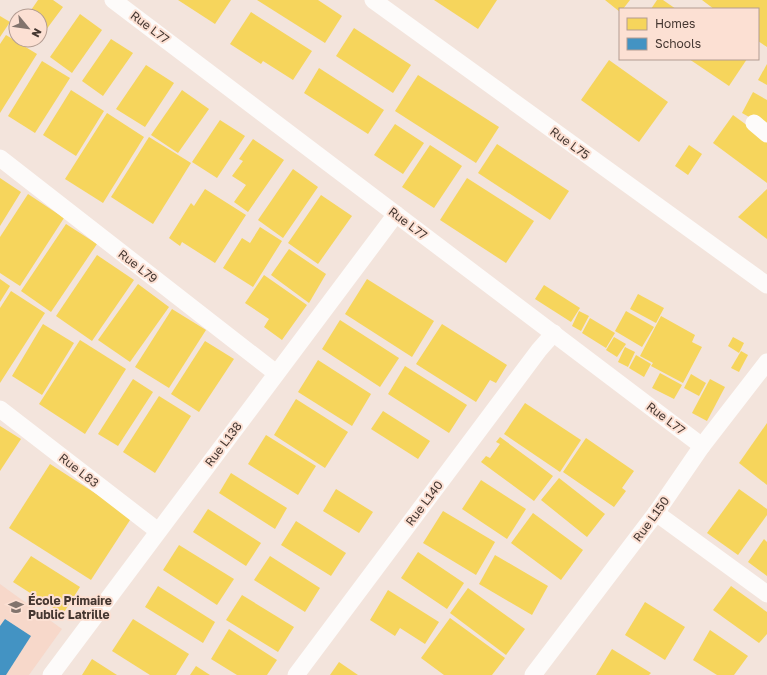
<svg xmlns="http://www.w3.org/2000/svg" width="767" height="675" viewBox="0 0 767 675" font-family="'Golos Text',sans-serif">
<rect width="100%" height="100%" fill="#f3e4dc"/>
<polygon fill="#f7d8ca" points="0,584 62,629 29,675 0,675"/>
<g fill="#f6d55c">
<polygon points="38,0 53,0 63,7 40,38 40,16 27,16"/>
<polygon points="178,0 231,0 215,24"/>
<polygon points="257,0 318,0 342,16 325,43"/>
<polygon points="434,0 497,0 478,29"/>
<polygon points="605,0 630,0 623,9 620,9 620,12"/>
<polygon points="657,0 663,0 676,9 651,9"/>
<polygon points="702,0 767,0 767,47 758,41 758,9 714,9"/>
<polygon points="251,12 312,51 293,80 263,61 261,64 230,44"/>
<polygon points="80,14 102,30 72,73 50,57"/>
<polygon points="0,16 10,22 0,37"/>
<polygon points="354,28 411,65 393,93 336,56"/>
<polygon points="6,35 37,54 0,113 0,44"/>
<polygon points="111,39 133,53 103,96 82,81"/>
<polygon points="689,59 747,59 729,86"/>
<polygon points="609,60 668,102 639,142 581,100"/>
<polygon points="42,61 70,78 35,133 8,116"/>
<polygon points="767,64 767,85 758,80"/>
<polygon points="146,65 174,83 145,127 116,109"/>
<polygon points="319,68 384,110 368,134 304,93"/>
<polygon points="418,75 499,127 476,163 395,111"/>
<polygon points="71,90 104,111 76,156 43,135"/>
<polygon points="182,90 209,109 178,153 151,135"/>
<polygon points="753,92 767,100 767,127 742,113"/>
<polygon points="107,113 144,137 103,203 65,179"/>
<polygon points="733,115 767,140 767,183 713,143"/>
<polygon points="220,120 245,136 217,178 192,162"/>
<polygon points="395,124 424,143 403,174 374,155"/>
<polygon points="149,137 191,163 153,224 111,197"/>
<polygon points="253,139 284,160 248,212 234,202 246,185 232,176 243,161 239,159"/>
<polygon points="497,144 569,191 550,220 478,173"/>
<polygon points="430,145 462,166 434,208 402,187"/>
<polygon points="689,145 702,154 688,175 675,166"/>
<polygon points="293,169 318,187 283,238 258,220"/>
<polygon points="0,178 21,192 0,226"/>
<polygon points="467,178 534,221 506,263 440,220"/>
<polygon points="205,189 246,215 215,263 182,242 180,246 169,238 191,203 194,206"/>
<polygon points="767,189 767,239 738,217"/>
<polygon points="28,194 64,218 20,286 0,273 0,237"/>
<polygon points="321,195 352,216 318,264 288,243"/>
<polygon points="66,224 97,244 51,312 21,291"/>
<polygon points="260,227 282,241 253,287 223,268 242,238 250,243"/>
<polygon points="289,249 326,274 309,303 271,275"/>
<polygon points="97,255 134,280 92,341 56,316"/>
<polygon points="264,275 307,305 282,340 264,327 269,319 245,303"/>
<polygon points="0,279 10,286 0,302"/>
<polygon points="367,279 434,321 412,357 345,314"/>
<polygon points="138,284 169,307 130,362 98,340"/>
<polygon points="544,285 580,308 571,322 535,299"/>
<polygon points="11,291 45,313 0,383 0,308"/>
<polygon points="638,294 664,308 656,323 630,309"/>
<polygon points="172,309 206,330 169,388 135,367"/>
<polygon points="579,311 589,316 581,331 572,326"/>
<polygon points="626,311 654,327 642,347 615,331"/>
<polygon points="661,316 695,335 692,342 702,347 683,383 651,366 653,363 640,356"/>
<polygon points="590,318 615,333 606,348 582,333"/>
<polygon points="340,320 399,358 380,387 322,349"/>
<polygon points="43,324 74,343 42,395 12,376"/>
<polygon points="442,324 507,365 496,383 490,380 476,402 416,364"/>
<polygon points="614,337 626,344 617,357 606,350"/>
<polygon points="733,337 744,343 739,353 728,346"/>
<polygon points="80,340 126,369 85,434 39,404"/>
<polygon points="205,341 234,359 199,412 171,394"/>
<polygon points="625,347 635,352 628,367 618,362"/>
<polygon points="741,351 748,355 739,372 731,368"/>
<polygon points="636,355 651,364 644,377 629,368"/>
<polygon points="318,360 371,394 352,426 298,392"/>
<polygon points="405,366 467,405 449,433 388,394"/>
<polygon points="660,373 682,385 674,399 652,388"/>
<polygon points="691,374 706,383 699,396 684,388"/>
<polygon points="133,379 153,392 118,446 98,434"/>
<polygon points="710,379 725,387 707,421 692,413"/>
<polygon points="159,396 191,416 155,473 123,452"/>
<polygon points="296,399 348,432 325,468 274,435"/>
<polygon points="525,403 581,440 560,472 504,434"/>
<polygon points="383,411 430,441 418,459 371,429"/>
<polygon points="767,423 767,485 739,463"/>
<polygon points="0,426 21,439 0,471"/>
<polygon points="266,435 316,466 298,495 248,464"/>
<polygon points="500,437 553,476 534,501 481,462 486,456 490,458 500,444 496,442"/>
<polygon points="586,438 634,471 622,488 626,491 614,507 563,472"/>
<polygon points="50,464 132,517 91,580 9,528"/>
<polygon points="231,473 287,508 275,529 219,493"/>
<polygon points="559,478 605,514 587,537 541,500"/>
<polygon points="481,480 526,509 507,539 462,509"/>
<polygon points="336,489 373,512 359,533 323,511"/>
<polygon points="739,489 767,509 767,515 738,555 707,533"/>
<polygon points="208,509 261,543 246,566 193,532"/>
<polygon points="443,511 495,542 476,575 423,543"/>
<polygon points="533,513 583,550 561,580 511,543"/>
<polygon points="296,521 346,553 331,576 281,545"/>
<polygon points="764,539 767,542 767,576 748,562"/>
<polygon points="179,545 234,579 217,605 163,570"/>
<polygon points="418,552 464,583 447,609 401,578"/>
<polygon points="495,555 548,586 532,615 479,584"/>
<polygon points="31,556 80,587 63,614 13,582"/>
<polygon points="270,556 320,588 305,612 254,580"/>
<polygon points="158,586 215,622 203,643 145,607"/>
<polygon points="731,586 767,612 767,634 759,643 713,610"/>
<polygon points="468,588 525,629 506,655 450,613"/>
<polygon points="388,590 439,622 425,644 400,628 395,636 370,620"/>
<polygon points="242,595 294,627 278,652 226,620"/>
<polygon points="645,602 685,627 665,660 625,635"/>
<polygon points="450,618 505,658 492,675 444,675 421,658"/>
<polygon points="133,619 189,654 176,675 150,675 112,651"/>
<polygon points="229,629 277,660 267,675 237,675 211,659"/>
<polygon points="710,630 748,656 734,675 717,675 693,660"/>
<polygon points="612,649 651,673 649,675 596,675"/>
<polygon points="92,659 117,675 82,675"/>
<polygon points="339,662 358,675 330,675"/>
<polygon points="196,666 210,675 190,675"/>
</g>
<polygon fill="#4393c3" points="5,619 31,636 6,675 0,675 0,626"/>
<g fill="none" stroke-linecap="round" stroke-linejoin="round">
<g stroke="#fdfbfa" stroke-width="17">
<polyline points="113,0 702,446"/>
<polyline points="373,0 767,285"/>
<polyline points="754,123 767,134"/>
<polyline points="0,158 276,373"/>
<polyline points="0,409 158,531"/>
<polyline points="656,513 767,594"/>
<polyline points="51,675 396,214"/>
<polyline points="296,675 539,350 554,333"/>
<polyline points="533,675 656,513 702,446 767,362"/>
</g>
</g>
<defs>
<g id="school-bare" transform="scale(1.2)"><path d="M0-5L7-2L0 1L-7-2ZM-4 1L0 2.5L4 1V4Q0 6-4 4Z" fill="#82746d" stroke="#fce0d3" stroke-width="2.5" paint-order="stroke"/></g>
</defs>
<g fill-rule="evenodd">
<use href="#school-bare" x="16" y="607"/>
</g>
<g text-anchor="middle" dominant-baseline="central" stroke-width="4" stroke-linejoin="round" paint-order="stroke">
<g font-size="12" fill="#453731" stroke="#fce0d3">
<text transform="translate(150 27) rotate(37)">Rue L77</text>
<text transform="translate(570 143) rotate(36)">Rue L75</text>
<text transform="translate(408 223) rotate(37)">Rue L77</text>
<text transform="translate(138 266) rotate(38)">Rue L79</text>
<text transform="translate(666 418) rotate(37)">Rue L77</text>
<text transform="translate(223 444) rotate(-53)">Rue L138</text>
<text transform="translate(79 470) rotate(38)">Rue L83</text>
<text transform="translate(424 503) rotate(-53)">Rue L140</text>
<text transform="translate(651 519) rotate(-54)">Rue L150</text>
</g>
<g font-size="12" font-weight="bold" fill="#453731" stroke="#fce0d3" text-anchor="start">
<text x="28" y="600">École Primaire<tspan x="28" dy="14">Public Latrille</tspan></text>
</g>
</g>
<rect x="619" y="8" width="140" height="52" fill="#fce0d3" stroke="#b39c92"/>
<rect x="627" y="18" width="20" height="12" fill="#f6d55c" stroke="#b39c92"/>
<text x="655" y="28" font-size="12" fill="#453731">Homes</text>
<rect x="627" y="38" width="20" height="12" fill="#4393c3" stroke="#b39c92"/>
<text x="655" y="48" font-size="12" fill="#453731">Schools</text>
<g transform="translate(28 28) rotate(119)"><circle r="19" fill="#fce0d3" stroke="#b39c92"/>
<path d="M0-3L7 15L0 10L-7 15Z" fill="#82746d"/>
<text y="-6" font-size="11" font-weight="bold" text-anchor="middle" fill="#453731">N</text>
</g>
</svg>
